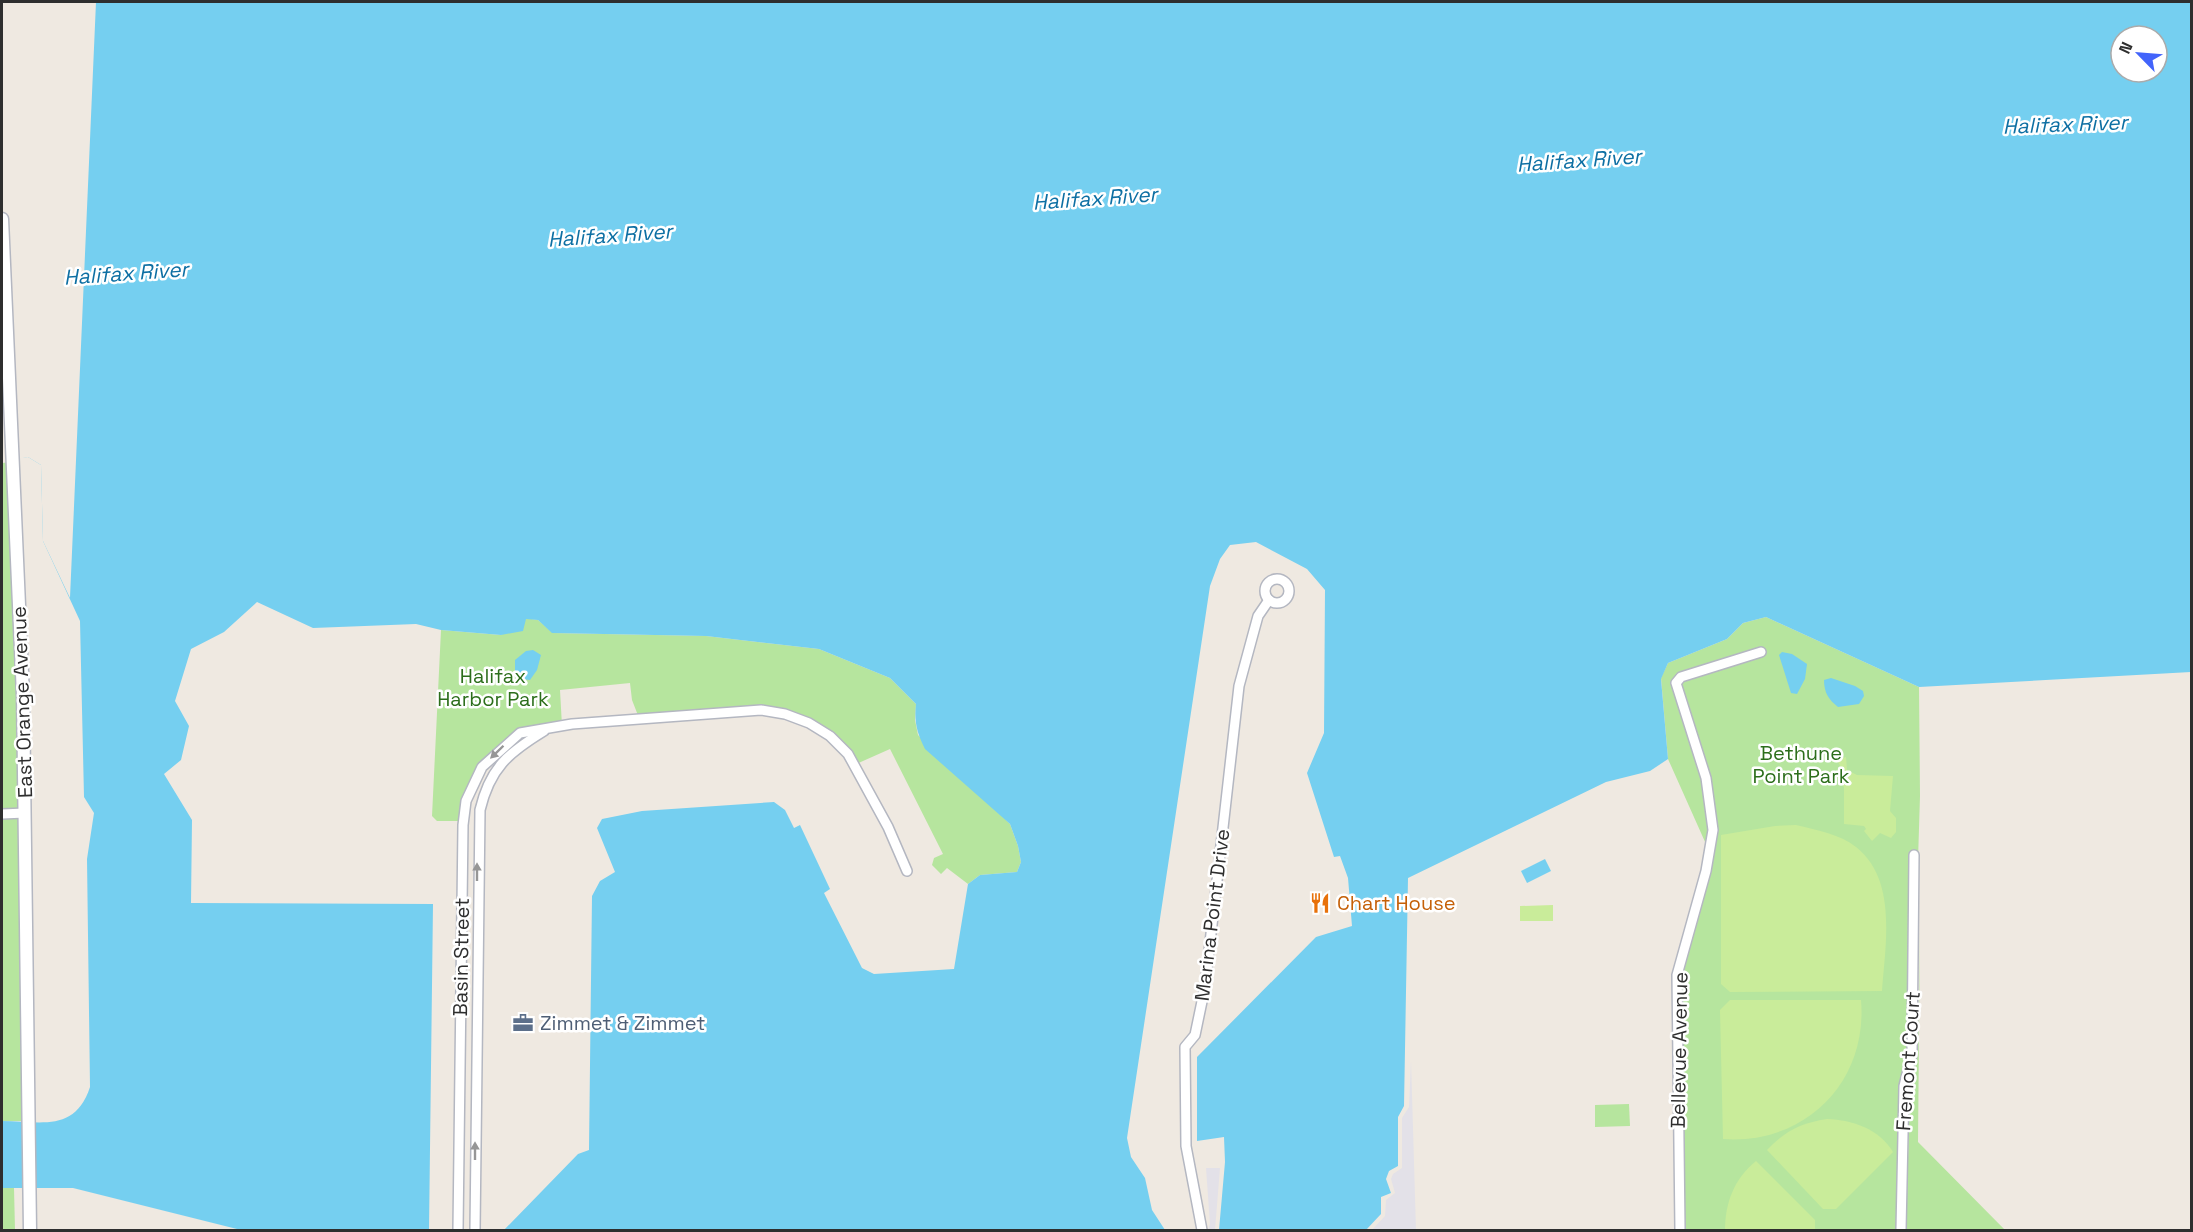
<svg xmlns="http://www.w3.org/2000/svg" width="2193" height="1232" viewBox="0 0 2193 1232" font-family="'Space Grotesk',sans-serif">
<rect width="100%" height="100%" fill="#efe9e1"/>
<g fill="#e3e1e8">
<polygon points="1411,1061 1416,1230 1372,1230 1385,1216 1386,1200 1395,1193 1391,1179 1393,1174 1402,1168 1402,1118 1409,1107"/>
<polygon points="1206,1168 1220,1168 1215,1230 1208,1230 1210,1224"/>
</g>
<g fill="#b6e59e">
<polygon points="10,459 31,1121 2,1121 2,460"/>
<polygon points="1766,617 1919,687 1920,796 1912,1054 1904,1086 1901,1230 1686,1230 1677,1123 1677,975 1710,853 1668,759 1661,678 1668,663 1727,639 1743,623"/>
<polygon points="525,618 538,620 553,633 706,636 819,649 890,678 916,704 915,720 918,735 1010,824 1018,846 1021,862 1017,872 980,875 968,884 947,868 941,874 932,865 934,858 943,854 890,749 854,765 848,754 809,723 761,710 639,718 632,700 630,683 560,690 562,726 520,733 482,767 463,821 437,821 432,816 441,630 501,635"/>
<polygon points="1920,928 1918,1142 2005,1230 1906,1230 1910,1087 1918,1054"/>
<polygon points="1629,1104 1630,1126 1595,1127 1595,1105"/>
<polygon points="2,1188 14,1188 15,1230 2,1230"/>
</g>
<g fill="#c9ec9a">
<polygon points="1846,757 1847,770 1857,775 1893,776 1890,811 1896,818 1896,832 1891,838 1880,833 1872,841 1864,831 1866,829 1864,826 1844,824 1844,787 1838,780 1842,769 1837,760"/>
<path d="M1796 825C1816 830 1840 834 1856 847 1898 880 1885 946 1882 991L1730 992 1721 984V835L1775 826Z"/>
<polygon points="1553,905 1553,921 1520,921 1520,906"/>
<path d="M1730 1000H1861C1868 1082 1805 1145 1723 1139L1720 1010Z"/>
<path d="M1827 1119C1853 1120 1879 1129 1893 1152L1836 1209H1823L1767 1150C1785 1131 1801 1123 1827 1119Z"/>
<path d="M1756 1161 1815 1220V1230H1725C1725 1203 1734 1179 1756 1161Z"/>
</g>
<g fill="#75cff0" fill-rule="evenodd">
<path d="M2 2H2191V672L1919 687 1766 617 1743 623 1727 639 1668 663 1661 679 1668 759 1650 771 1606 782 1408 878 1404 1106 1398 1117V1166L1389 1171 1386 1179 1391 1193 1381 1197V1214L1366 1230H1219L1225 1162 1224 1137 1197 1141V1057L1316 937 1352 926 1348 878 1340 856 1334 857 1307 773 1324 733 1325 590 1307 569 1256 542 1230 545 1220 559 1210 586 1127 1138 1131 1157 1145 1178 1152 1210 1165 1230H504L578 1154 589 1150 592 896 600 881 615 872 597 828 602 819 642 811 774 802 785 810 794 828 800 825 830 889 824 893 862 968 874 974 954 969 968 884 980 875 1017 872 1021 862 1018 846 1010 824 925 749C917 733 914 722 916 704L890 678 819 649 706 636 552 633 538 620 526 619 523 631 501 635 441 630 416 624 313 628 257 602 224 632 191 649 175 701 189 726 181 760 164 774 192 820 191 903 433 904 429 1230H241L73 1188H2V1121C40 1121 75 1133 90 1087L87 859 94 813 84 797 80 621 43 541 41 465 28 457 2 460ZM2121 36H2157V72H2121Z"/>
<polygon points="533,650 541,655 537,670 530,680 521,679 515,673 515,660 526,651"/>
<polygon points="1782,652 1792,654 1807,664 1805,679 1797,694 1791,693 1779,655"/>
<path d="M1831 678 1855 686 1863 691 1864 696 1859 704 1838 707C1829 700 1824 693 1824 680Z"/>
<polygon points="1545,859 1551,871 1527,883 1521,871"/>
</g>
<polygon fill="#efe9e1" points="2,2 96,2 70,598 43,541 41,465 28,457 23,458 23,461 2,463"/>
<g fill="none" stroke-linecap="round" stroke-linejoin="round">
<g stroke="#b4b7c1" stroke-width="12">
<g id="minor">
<circle cx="1277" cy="591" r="12"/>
<polyline points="2,814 25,813"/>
<polyline points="458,1230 463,825 466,801 482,767 520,733 572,724 761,710 785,714 809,723 830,736 848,754 888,827 907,871"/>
<path d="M475 1230 480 810C490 768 508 753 544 731"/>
<polyline points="1202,1230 1186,1146 1185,1047 1195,1035 1205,987 1239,686 1258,616 1269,600"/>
<polyline points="1680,1230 1677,975 1706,871 1713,830 1706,778 1676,683 1681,677 1761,652"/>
<polyline points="1901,1230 1904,1086 1912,1054 1914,855"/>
</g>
</g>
<g stroke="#b4b7c1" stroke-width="15">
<polyline id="tertiary" points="2,219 23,696 30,1230"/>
</g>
<use href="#minor" stroke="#fff" stroke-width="9"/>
<use href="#tertiary" stroke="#fff" stroke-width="12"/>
</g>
<defs><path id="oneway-solid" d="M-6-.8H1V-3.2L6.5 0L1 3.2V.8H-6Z" transform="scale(1.5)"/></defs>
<g fill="#969696">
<use href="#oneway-solid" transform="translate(497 752) rotate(136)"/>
<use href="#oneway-solid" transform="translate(477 872) rotate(-90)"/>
<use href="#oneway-solid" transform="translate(475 1151) rotate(-90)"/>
</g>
<defs>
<g id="restaurant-bare" transform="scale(1.62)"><path d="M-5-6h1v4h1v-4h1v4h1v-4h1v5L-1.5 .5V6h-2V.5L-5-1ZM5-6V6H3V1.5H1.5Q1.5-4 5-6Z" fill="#e8710a" stroke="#fff" stroke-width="2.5" paint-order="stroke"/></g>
<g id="office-bare" transform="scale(1.62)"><path d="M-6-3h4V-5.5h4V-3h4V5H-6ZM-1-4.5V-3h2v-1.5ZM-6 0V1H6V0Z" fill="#5c6f8a" stroke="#fff" stroke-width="2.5" paint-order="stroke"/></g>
</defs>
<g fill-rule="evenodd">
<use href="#restaurant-bare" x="1320" y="903"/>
<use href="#office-bare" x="523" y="1023"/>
</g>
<g text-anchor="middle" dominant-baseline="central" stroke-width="5" stroke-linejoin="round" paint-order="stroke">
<g font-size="20" fill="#2c6e1b" stroke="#fff">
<text x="493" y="676">Halifax<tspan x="493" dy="23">Harbor Park</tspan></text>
<text x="1801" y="753">Bethune<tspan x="1801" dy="23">Point Park</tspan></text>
</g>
<g font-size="20" fill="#2e2e2e" stroke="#fff">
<text transform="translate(22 702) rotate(-92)">East Orange Avenue</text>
<text transform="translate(1212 915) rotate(-83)">Marina Point Drive</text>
<text transform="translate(461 957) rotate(-89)">Basin Street</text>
<text transform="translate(1679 1050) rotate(-89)">Bellevue Avenue</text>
<text transform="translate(1908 1061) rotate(-86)">Fremont Court</text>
</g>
<g font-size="20" fill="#c56008" stroke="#fff" text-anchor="start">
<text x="1337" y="903">Chart House</text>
</g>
<g font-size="20" fill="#4e5e75" stroke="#fff" text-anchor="start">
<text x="540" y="1023">Zimmet &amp; Zimmet</text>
</g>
<g font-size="21" font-style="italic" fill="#0d6fa3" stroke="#fff">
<text transform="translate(2065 124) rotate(-2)">Halifax River</text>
<text transform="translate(1579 160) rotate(-4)">Halifax River</text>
<text transform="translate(1095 198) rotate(-4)">Halifax River</text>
<text transform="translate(610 235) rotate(-4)">Halifax River</text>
<text transform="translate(126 273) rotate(-4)">Halifax River</text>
</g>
</g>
<rect width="2193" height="1232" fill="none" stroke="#2e2e2e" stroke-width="6"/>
<g transform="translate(2139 54) rotate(295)"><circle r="28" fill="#ffffff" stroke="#ababab" stroke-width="1.5"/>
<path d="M0-4.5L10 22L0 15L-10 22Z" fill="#4264fb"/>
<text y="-9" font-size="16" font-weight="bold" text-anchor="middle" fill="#2e2e2e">N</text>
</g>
</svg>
